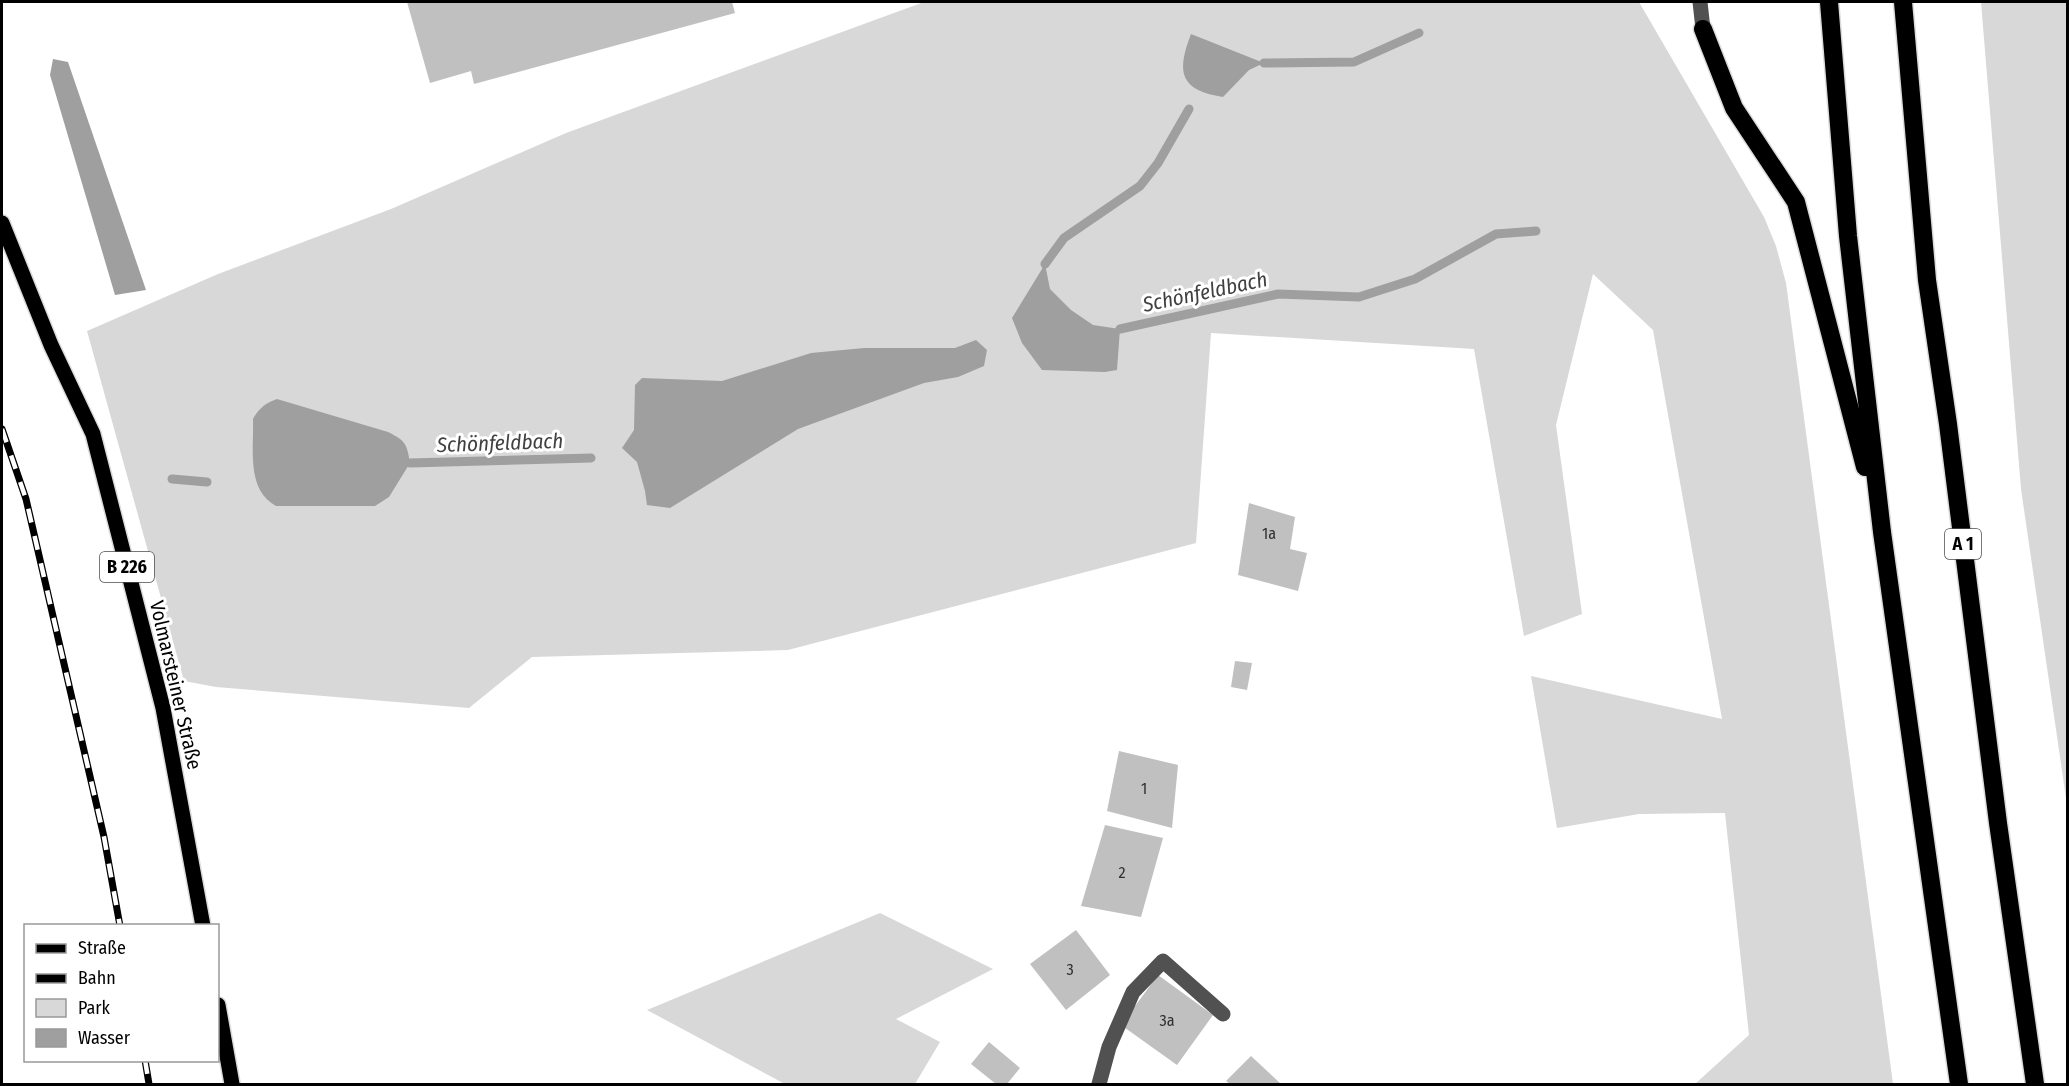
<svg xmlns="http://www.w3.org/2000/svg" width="2069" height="1086" viewBox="0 0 2069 1086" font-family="'Fira Sans Condensed',sans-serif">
<rect width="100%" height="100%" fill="#fff"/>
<g fill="#d8d8d8">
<polygon points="924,2 1639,2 1764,217 1776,246 1786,283 1893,1084 1695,1084 1749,1035 1725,813 1639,814 1557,828 1531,676 1722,719 1653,330 1593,274 1556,425 1582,614 1524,636 1474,349 1211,333 1196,543 788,650 532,657 469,708 216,687 184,681 87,331 218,274 391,209 566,133"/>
<polygon points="1981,2 2067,2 2067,805 2021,489"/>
<polygon points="880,913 993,969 896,1019 940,1042 915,1084 785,1084 647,1010"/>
</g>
<g fill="#9f9f9f">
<path d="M1191 34 1264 63 1249 70 1223 97C1180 90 1176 73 1191 34Z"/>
<polygon points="53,59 68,62 146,290 115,295 50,75"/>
<polygon points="1045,264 1050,289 1071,310 1093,325 1120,329 1117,370 1105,372 1042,370 1022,343 1012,318"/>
<polygon points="976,340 987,350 984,366 958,377 924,383 798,429 670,508 647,505 645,491 637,462 622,448 634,430 635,385 642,378 722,381 811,353 864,348 955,348"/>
<path d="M277 399 388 432C406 441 407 444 410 463L389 497 375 506H276C246 490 254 449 253 419 259 408 266 403 277 399Z"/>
</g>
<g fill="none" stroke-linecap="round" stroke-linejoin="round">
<g stroke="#9f9f9f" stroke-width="9">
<polyline points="1264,63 1354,62 1419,33"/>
<polyline points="1045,264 1064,238 1140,186 1158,163 1189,109"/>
<polyline points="1120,329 1278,294 1359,297 1415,279 1496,234 1536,231"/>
<polyline points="410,463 591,458"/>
<polyline points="172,479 207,482"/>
</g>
</g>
<g fill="#c0c0c0">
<polygon points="407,2 732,2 735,13 474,84 471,71 430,83"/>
<polygon points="1249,503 1295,517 1290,549 1307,553 1298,591 1238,575"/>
<polygon points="1235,661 1252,663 1247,690 1231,687"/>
<polygon points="1119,751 1178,765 1172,828 1107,811"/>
<polygon points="1105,825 1163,838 1141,917 1081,906"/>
<polygon points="1076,930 1110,975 1066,1010 1030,964"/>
<polygon points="1158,975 1213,1015 1177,1065 1121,1025"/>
<polygon points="989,1042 1020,1068 1007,1084 996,1084 971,1064"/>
<polygon points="1251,1056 1281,1084 1230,1084 1226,1081"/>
</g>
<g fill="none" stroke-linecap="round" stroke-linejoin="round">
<g stroke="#dbdbdb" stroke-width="18">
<g id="major">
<polyline points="2,223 51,345 93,434 163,708 203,926"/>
<polyline points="218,1005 232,1084"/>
</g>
</g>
<g stroke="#dbdbdb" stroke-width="21">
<g id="highway">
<polyline points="1829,2 1848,236 1882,532 1959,1084"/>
<polyline points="1903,2 1927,280 1948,424 1998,823 2035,1084"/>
<polyline points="1703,29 1734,108 1796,202 1865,467"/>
</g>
</g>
<g stroke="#515151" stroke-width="15">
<polyline points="1700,2 1703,29"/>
<polyline points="1099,1084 1109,1047 1133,992 1163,961 1223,1014"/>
</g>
<use href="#major" stroke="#000" stroke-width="15"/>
<use href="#highway" stroke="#000" stroke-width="18"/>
<g stroke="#000" stroke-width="7">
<g id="rail">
<polyline points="2,429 26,499 104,837 120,926"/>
<polyline points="145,1060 149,1084"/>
</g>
</g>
<use href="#rail" stroke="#fff" stroke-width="4.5" stroke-dasharray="14" stroke-linecap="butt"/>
</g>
<g text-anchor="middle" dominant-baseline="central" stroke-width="6" stroke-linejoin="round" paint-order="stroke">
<g font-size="16" fill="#303030">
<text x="1269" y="533">1a</text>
<text x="1144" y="788">1</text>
<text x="1122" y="872">2</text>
<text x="1070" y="969">3</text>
<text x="1167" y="1020">3a</text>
</g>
<g fill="#fff" stroke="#4c4c4c" stroke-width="1.5">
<rect x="1945" y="529" width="36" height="30" rx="4.5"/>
<rect x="100" y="552" width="54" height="30" rx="4.5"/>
</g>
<g font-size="18" font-weight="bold" fill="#000">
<text x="1963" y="544">A 1</text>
<text x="127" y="567">B 226</text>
</g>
<g font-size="20" fill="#000" stroke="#fff">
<text transform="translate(176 685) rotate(77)">Volmarsteiner Straße</text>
</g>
<g font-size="21" font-style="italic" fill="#404040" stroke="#fff">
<text transform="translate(1205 292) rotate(-12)">Schönfeldbach</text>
<text transform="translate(500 443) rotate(-2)">Schönfeldbach</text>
</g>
</g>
<rect width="2069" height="1086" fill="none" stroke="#000000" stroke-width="6"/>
<rect x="24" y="924" width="195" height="138" fill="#ffffff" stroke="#999999" stroke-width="1.5"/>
<rect x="36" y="944" width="30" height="9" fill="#000000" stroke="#999999" stroke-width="1.5"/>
<text x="78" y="954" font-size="18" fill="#000000">Straße</text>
<rect x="36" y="974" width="30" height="9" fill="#000000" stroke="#999999" stroke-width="1.5"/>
<text x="78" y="984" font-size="18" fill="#000000">Bahn</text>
<rect x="36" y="999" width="30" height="18" fill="#d8d8d8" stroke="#999999" stroke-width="1.5"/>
<text x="78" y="1014" font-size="18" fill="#000000">Park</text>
<rect x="36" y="1029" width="30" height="18" fill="#9f9f9f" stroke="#999999" stroke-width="1.5"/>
<text x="78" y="1044" font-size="18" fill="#000000">Wasser</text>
</svg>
